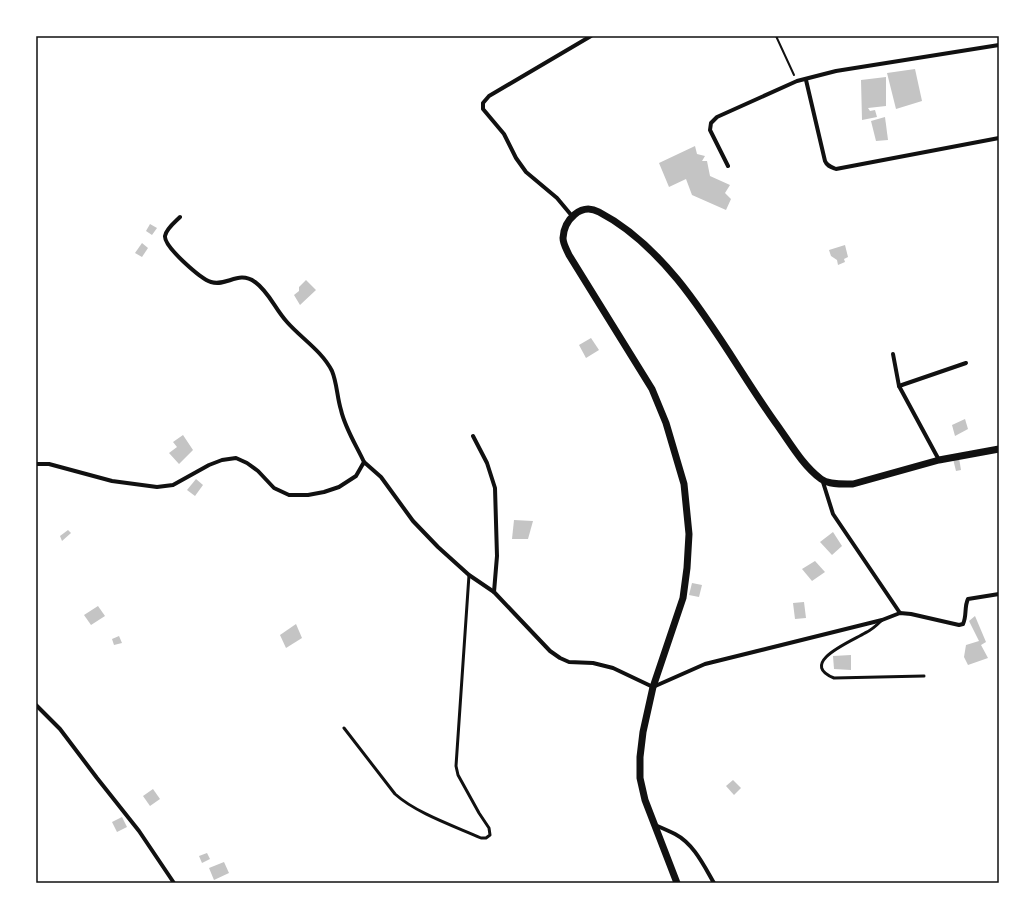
<svg xmlns="http://www.w3.org/2000/svg" width="1035" height="919" viewBox="0 0 1035 919" font-family="Merriweather,serif">
<rect width="100%" height="100%" fill="#fff"/>
<g fill="#c4c4c4">
<polygon points="915,69 922,101 896,109 887,73"/>
<polygon points="886,77 886,106 868,108 870,111 875,110 877,117 862,120 861,80"/>
<polygon points="885,117 888,140 876,141 871,121"/>
<polygon points="695,146 697,154 705,156 702,161 707,161 710,176 730,185 725,193 731,199 726,210 692,195 686,179 669,187 659,163"/>
<polygon points="150,224 157,228 152,235 146,231"/>
<polygon points="142,243 148,248 142,257 135,253"/>
<polygon points="845,245 848,257 844,259 845,262 838,265 837,260 831,256 829,250"/>
<polygon points="306,280 316,290 300,305 294,295 299,291 299,287"/>
<polygon points="591,338 599,350 586,358 579,345"/>
<polygon points="965,419 968,429 955,436 952,425"/>
<polygon points="183,435 193,450 179,464 169,453 177,447 173,442"/>
<polygon points="959,458 961,470 956,471 953,459"/>
<polygon points="196,479 203,485 195,496 187,490"/>
<polygon points="514,520 533,521 528,539 512,539"/>
<polygon points="68,530 71,533 62,541 60,536"/>
<polygon points="833,532 842,546 832,555 820,542"/>
<polygon points="815,561 825,572 812,581 802,569"/>
<polygon points="692,583 702,585 699,597 689,595"/>
<polygon points="804,602 806,618 795,619 793,603"/>
<polygon points="98,606 105,616 91,625 84,615"/>
<polygon points="975,616 986,642 981,645 988,658 968,665 964,657 966,645 979,641 969,621"/>
<polygon points="296,624 302,638 286,648 280,635"/>
<polygon points="119,636 122,643 114,645 112,639"/>
<polygon points="851,655 851,670 834,669 833,656"/>
<polygon points="733,780 741,788 734,795 726,786"/>
<polygon points="153,789 160,799 150,806 143,796"/>
<polygon points="122,817 127,827 117,832 112,822"/>
<polygon points="207,853 210,859 202,863 199,856"/>
<polygon points="224,862 229,873 214,880 209,868"/>
</g>
<g fill="none" stroke-linecap="round" stroke-linejoin="round">
<polyline stroke="#111" stroke-width="2" points="776,36 794,75"/>
<g stroke="#111" stroke-width="3">
<path d="M882 620C877 625 872 630 865 633 852 641 797 663 834 678L924 676"/>
<path d="M344 728 395 794C416 813 454 826 481 838H486L490 835 489 828 479 813 458 775 456 766 469 575"/>
</g>
<g stroke="#111" stroke-width="4">
<path d="M806 80 825 161C827 166 831 167 836 169L999 138"/>
<polyline points="728,166 710,130 711,123 717,117 797,81 836,71 999,45"/>
<polyline points="572,216 557,198 526,172 516,158 504,134 483,109 483,103 489,96 591,36"/>
<path d="M180 217C175 222 166 229 165 236 164 247 201 279 211 282 227 287 238 270 255 282 269 292 275 309 287 322 301 338 322 351 332 371 337 383 337 397 341 410 345 428 356 445 364 462"/>
<polyline points="893,354 899,386 939,460"/>
<polyline points="899,386 966,363"/>
<polyline points="473,436 487,463 495,488 497,556 494,592"/>
<path d="M36 464H49L112 481 157 487 173 485 209 465 222 460 236 458 247 463 258 471 274 488 289 495H308L324 492 339 487 356 476 364 462 381 477 413 521 438 547 469 575 494 592 550 651 560 658 569 662 593 663 613 668 653 687 705 664 882 620 900 613 911 614 959 625 963 624C967 616 964 607 968 599L999 594"/>
<polyline points="822,479 833,514 900,613"/>
<polyline points="36,705 60,729 97,778 139,831 174,883"/>
<path d="M655 825C662 828 669 831 675 834 694 844 704 866 714 883"/>
</g>
<path stroke="#111" stroke-width="7" d="M677 883 645 800 640 778V757L643 732 653 687 683 598 687 568 689 534 684 484 666 423 652 389 569 255C567 250 563 244 563 238 564 220 581 202 599 212 678 253 725 352 775 422 789 441 802 465 821 479 829 485 843 484 853 484L939 460 999 449"/>
</g>
<rect width="1035" height="919" fill="none" stroke="#ffffff" stroke-width="74"/>
<rect x="37" y="37" width="961" height="845" fill="none" stroke="#111" stroke-width="1.5"/>
</svg>
